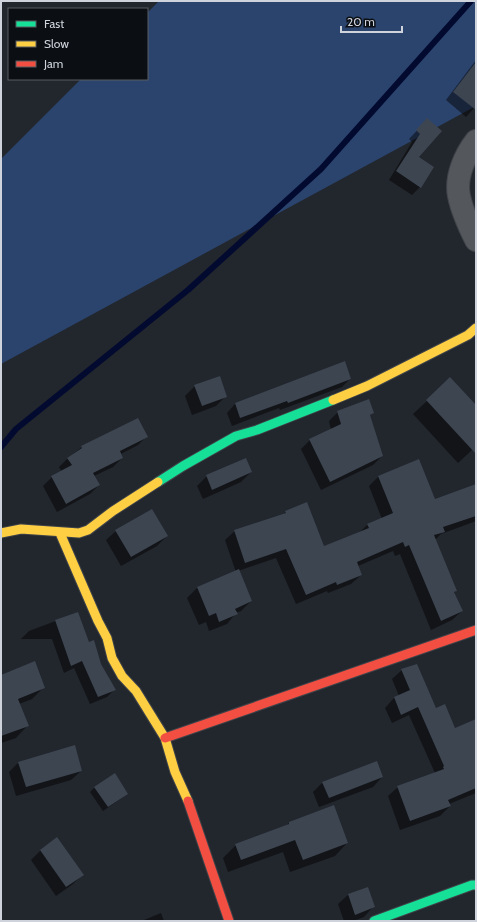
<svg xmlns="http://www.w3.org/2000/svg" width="477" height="922" viewBox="0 0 477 922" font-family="Cabin,sans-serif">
<rect width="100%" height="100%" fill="#22262d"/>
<polygon fill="#2b446d" points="159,1 476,1 476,106 1,364 1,159 81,79 147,79 147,13"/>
<g fill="#0007">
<polygon points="476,60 476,106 466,117 446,100"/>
<polygon points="428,119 417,157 420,187 412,195 389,180 412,142 409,139"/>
<polygon points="344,362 350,379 342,387 280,410 279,408 232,426 227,413 235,404"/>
<polygon points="195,386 226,396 216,406 192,415 185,396"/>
<polygon points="427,401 476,406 476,419 464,428 472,450 458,463 413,414"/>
<polygon points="338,412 373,413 369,416 382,456 373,465 321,490 301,449 310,440 331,430 329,421"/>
<polygon points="147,436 138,445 121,454 122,458 113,467 94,476 99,485 90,494 57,512 43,486 52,477 62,472 59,467 68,458 82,447"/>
<polygon points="251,472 241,482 203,499 197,486 207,476"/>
<polygon points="379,476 425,503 476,485 476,521 441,534 435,540 456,591 454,593 462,611 452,620 431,630 400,554 395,556 393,551 358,566 361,575 351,584 328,593 327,591 296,604 276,558 238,571 251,601 241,611 236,613 227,624 209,631 206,622 199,625 187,598 197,588 236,572 225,540 235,531 283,515 286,512 323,547 359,533 367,525 382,519 369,486"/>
<polygon points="116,531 167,536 157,546 121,566 106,540"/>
<polygon points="77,613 89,644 114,690 107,697 90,704 74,668 64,673 52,639 21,639 29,631"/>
<polygon points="402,670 455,729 476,720 476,793 449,804 450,806 440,816 400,830 388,796 398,787 435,773 409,715 392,723 385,708 394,698 399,696 392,679"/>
<polygon points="1,676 44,687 32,699 19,704 27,726 16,738 1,743"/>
<polygon points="19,762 81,771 71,780 16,796 9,772"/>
<polygon points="382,777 373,787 319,807 313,792 323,782"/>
<polygon points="95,787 127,794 122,798 103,811 90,792"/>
<polygon points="289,823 347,843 335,856 290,872 283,852 228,872 223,858 236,845 286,826"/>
<polygon points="57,839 82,875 73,884 56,896 31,860 40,851"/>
<polygon points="367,888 373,907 364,917 353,921 344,921 338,904 348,895"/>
<polygon points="161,913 164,921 143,921 144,920"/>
</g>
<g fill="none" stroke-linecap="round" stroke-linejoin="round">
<polyline stroke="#030a30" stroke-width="6" points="1,447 16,429 188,290 321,169 471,1"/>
</g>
<g fill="#3d4551">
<polygon points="476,62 476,110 453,92"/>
<polygon points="427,118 442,131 419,157 434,167 421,188 396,171 420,134 416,130"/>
<polygon points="345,361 351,379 288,403 287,401 240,418 235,403"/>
<polygon points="220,376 227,397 202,406 194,385"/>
<polygon points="450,377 476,405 476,454 426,400"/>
<polygon points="369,399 374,413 370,415 383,456 330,482 309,439 341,424 337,411"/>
<polygon points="138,418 148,437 120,451 123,458 93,473 100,485 66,504 51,476 72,465 67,458 82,448 81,446"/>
<polygon points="246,458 252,472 212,490 206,475"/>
<polygon points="419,459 435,499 476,484 476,516 443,527 445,532 434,535 457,591 454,592 463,611 441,621 409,545 405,547 403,542 357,562 362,575 337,585 336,582 306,595 286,549 245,563 234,530 286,513 285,511 307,502 324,546 369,528 367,524 393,513 378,476"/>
<polygon points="152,509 168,536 131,557 115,530"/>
<polygon points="239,569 252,601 235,609 238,614 219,622 216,613 209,616 197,587"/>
<polygon points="78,612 89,642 94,640 101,664 116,690 98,697 82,661 71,666 55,620"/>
<polygon points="35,661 45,688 18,699 29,726 1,736 1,675"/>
<polygon points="417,664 436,708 445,704 455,728 476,719 476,788 448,800 451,806 410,821 397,786 444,769 443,767 444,766 418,707 401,715 394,697 410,690 401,669"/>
<polygon points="75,745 82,771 26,787 18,762"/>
<polygon points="377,761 383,777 329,798 322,782"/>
<polygon points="115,773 128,794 108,807 94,787"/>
<polygon points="334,805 348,843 303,860 295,840 241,860 235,844 289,824 289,822"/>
<polygon points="57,837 84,875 66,887 40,850"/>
<polygon points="368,887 375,907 355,915 348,894"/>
</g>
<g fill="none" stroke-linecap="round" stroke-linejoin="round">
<g stroke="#3f4349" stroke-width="24">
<path id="street" d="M476 141C465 155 455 177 459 196 462 211 469 226 476 240"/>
</g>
<g stroke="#3f4349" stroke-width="11">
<g id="fast">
<polyline points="158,482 183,466 236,436 257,430 333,400"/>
<polyline points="374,921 472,885 476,885"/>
</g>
</g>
<g stroke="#3f4349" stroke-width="11">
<g id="slow">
<polyline points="333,400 367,386 468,335 476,328"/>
<polyline points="1,533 21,529 79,533 88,530 113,511 158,482"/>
<polyline points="60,533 98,621 107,638 112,658 122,676 136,691 165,738 175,772 188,801"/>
</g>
</g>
<g stroke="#3f4349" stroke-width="11">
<g id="jam">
<polyline points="165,738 476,630"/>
<polyline points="188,801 229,921"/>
</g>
</g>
<use href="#street" stroke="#54575c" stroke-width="22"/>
<use href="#fast" stroke="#16e098" stroke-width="9"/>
<use href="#slow" stroke="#ffcf43" stroke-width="9"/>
<use href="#jam" stroke="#f24e42" stroke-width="9"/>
</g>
<rect width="477" height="922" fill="none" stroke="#cfd4dc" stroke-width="4"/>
<rect x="8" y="8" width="140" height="72" fill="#0b0e13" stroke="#595d63"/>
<rect x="16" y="21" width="20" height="6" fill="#16e098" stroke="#595d63"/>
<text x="44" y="28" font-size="12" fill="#cfd4dc">Fast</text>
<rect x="16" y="41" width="20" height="6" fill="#ffcf43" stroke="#595d63"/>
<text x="44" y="48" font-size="12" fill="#cfd4dc">Slow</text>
<rect x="16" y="61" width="20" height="6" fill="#f24e42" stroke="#595d63"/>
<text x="44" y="68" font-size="12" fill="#cfd4dc">Jam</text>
<path d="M341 26v6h61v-6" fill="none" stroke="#cfd4dc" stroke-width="2"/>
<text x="347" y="26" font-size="12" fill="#cfd4dc" stroke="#0b0e13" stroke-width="3" paint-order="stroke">20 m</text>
</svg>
